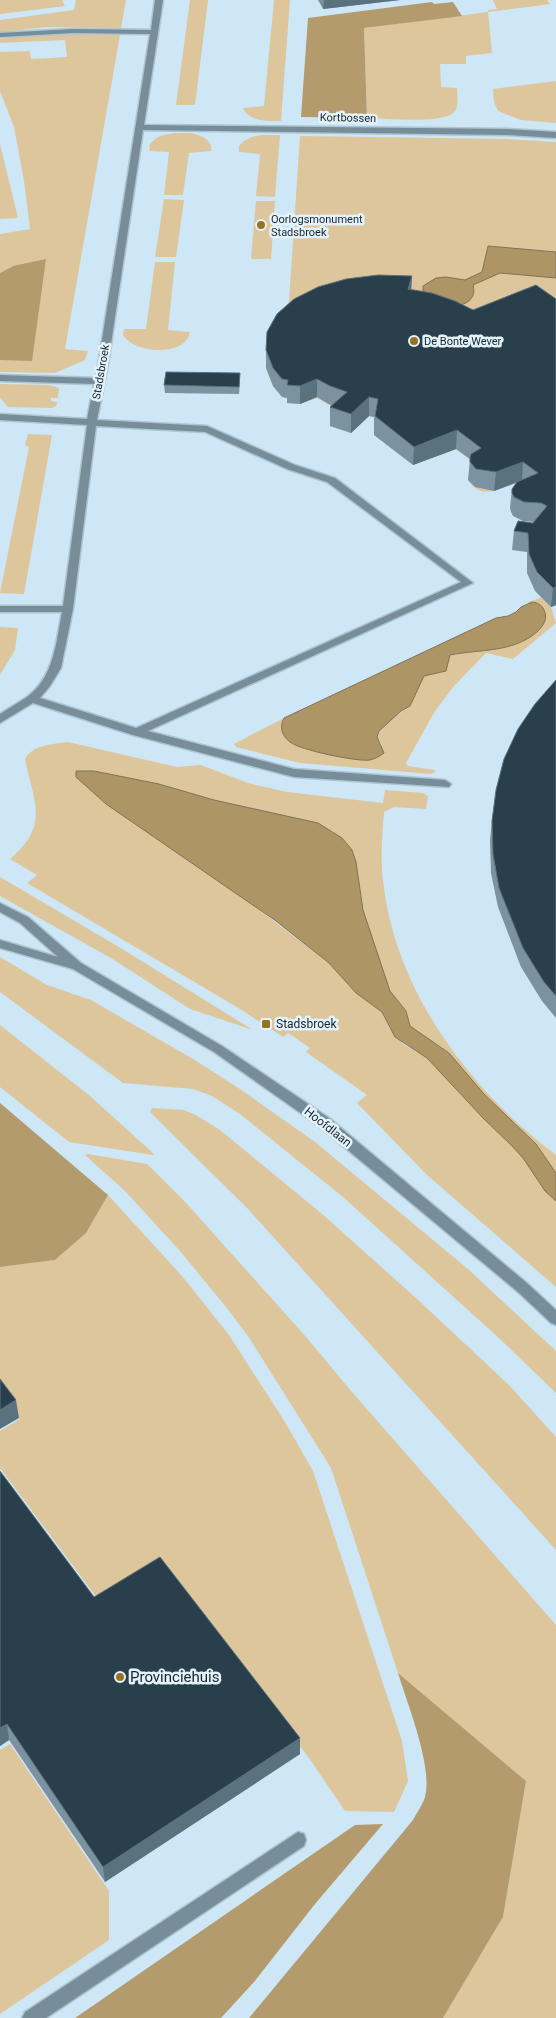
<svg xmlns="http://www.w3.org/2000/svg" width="556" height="2018" viewBox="0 0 556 2018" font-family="Roboto,sans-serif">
<rect width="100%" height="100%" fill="#cde7f6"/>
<g fill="#ddc69c">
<polygon points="0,0 62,0 65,6 0,14"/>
<polygon points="76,0 126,0 121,28 48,27 0,32 0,20 74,10"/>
<polygon points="190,0 208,0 195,105 176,105"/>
<path d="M274 0H290L281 121C268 121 249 122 243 108L264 106Z"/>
<path d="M493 0H547L550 4 488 12 492 53 466 56V64H440L441 87 457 88C457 95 459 105 455 111 445 125 384 118 367 118L364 28 488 12V10L497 9Z"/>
<polygon points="46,34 120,35 65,349 88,351 85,360 55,373 0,372 0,360 32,360 13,266 0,273 0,234 30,229 24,181 14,127 0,91 0,52 30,51 31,59 67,57 65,40 0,43 0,39"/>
<polygon points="556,81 556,123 521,120 498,111 494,102 493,89"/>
<path d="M190 133C200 135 213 139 211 151L189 153 183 195H164L169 152 150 151 149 146C157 132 176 133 190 133Z"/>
<path d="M263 135H280L275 197 256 196 260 154 239 152V146C246 138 253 136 263 135Z"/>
<path d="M300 136 508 139 556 142V483C545 482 534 480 524 481 506 482 484 505 468 480V476L479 467 456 449 413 465 374 435 377 417 369 416 351 433 330 426 346 410 329 405 317 398 300 404 287 403 288 398 282 397 273 386 266 368 267 350 288 316Z"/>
<polygon points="0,144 18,218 0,219"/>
<polygon points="164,199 184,200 176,257 155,257"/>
<polygon points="256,201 275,201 271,259 251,259"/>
<path d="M155 262H175L168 330 190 332C186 357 134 354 123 335L124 329H146Z"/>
<polygon points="0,384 49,385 59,388 58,398 51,398 51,401 57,402 56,406 52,408 8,407 0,398"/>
<polygon points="28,434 52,435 24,594 0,593 29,447 25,445"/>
<path d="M542 597 551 607 556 623 513 659 486 653 454 686 435 711 406 763 408 766 435 770V772L431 774 300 763 236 747 234 744 284 718 281 723 292 744 341 757 382 745 377 737C381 724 398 715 408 707 412 703 419 683 424 676L446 671 449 655C487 648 513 654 543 626L532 602 527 603Z"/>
<polygon points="0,627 18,628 15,650 0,675"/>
<path d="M68 742 177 767 201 765 248 783 287 792 383 803 385 790 423 793 428 796 426 809 394 807 384 812C382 837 380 862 384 888 398 995 472 1092 556 1155V1173L536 1144 484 1094 449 1053 410 1026 406 1011 390 991 382 971 363 910 356 862 318 823 214 800 159 784 94 771H76L329 963 356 993 382 1012 390 1029 403 1044 427 1058 484 1119 512 1146 523 1158 545 1191 556 1201V1287L427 1175 357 1103 367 1095 306 1052 310 1048 288 1033 283 1037 240 1009 27 883 37 875 10 859C49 825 35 805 25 760 30 745 54 744 68 742Z"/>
<polygon points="0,877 119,947 253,1030 190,1009 111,958 0,896"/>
<polygon points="0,957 47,985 91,1000 193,1059 240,1089 315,1142 468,1269 556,1351 556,1393 500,1339 343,1197 240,1114 212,1096 193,1089 123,1083 0,992"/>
<polygon points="0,1025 90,1096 154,1154 153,1155 69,1142 0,1087"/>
<polygon points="152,1108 184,1110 196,1115 220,1130 321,1213 416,1298 509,1385 556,1437 556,1550 248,1209 150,1112"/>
<polygon points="88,1154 147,1164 187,1204 307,1338 352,1392 556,1625 556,2018 443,2018 503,1917 526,1781 398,1673 331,1468 248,1336 226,1307 180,1251 125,1191 85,1155"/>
<polygon points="108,1195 182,1276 229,1335 285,1422 313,1471 402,1741 408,1781 394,1812 345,1811 309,1758 158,1560 97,1598 0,1468 0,1431 20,1419 0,1392 0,1267 55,1260 86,1233"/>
<polygon points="10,1744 109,1891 109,1940 0,2014 0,1750"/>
</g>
<g fill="#b49b6d">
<polygon points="432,2 434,4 453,2 462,16 364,28 367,118 301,117 308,18"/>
<polygon points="46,259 32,361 0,360 0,273 13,266"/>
<polygon points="0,1103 108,1195 86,1233 55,1260 0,1267"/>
<path d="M398 1673 526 1781 503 1917 443 2018H249L413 1820C416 1814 421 1807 424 1800 435 1771 407 1703 398 1673Z"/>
<polygon points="383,1824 315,1904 254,1982 221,2018 75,2018 355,1825"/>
</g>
<g fill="#ad9566" stroke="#817354">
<path d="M488 246 556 252V278L500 273 473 285C477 297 467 306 455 305 445 304 432 297 423 294V286L436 278 446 277 465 280 482 272Z"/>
<path d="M532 602C538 603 541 604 544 610 548 618 544 625 538 631 514 653 480 649 450 655L446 671 424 676 410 706 401 711 379 731 377 737 384 753C380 756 375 759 370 760 357 762 300 750 290 742 282 736 279 727 284 718L496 618 508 616 516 612 521 607Z"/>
<polygon points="76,771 94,771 159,784 214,800 300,819 318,823 342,838 352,850 356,862 363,910 390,991 406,1011 410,1026 449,1053 484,1094 536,1144 556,1173 556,1201 545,1191 523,1158 512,1146 484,1119 427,1058 395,1037 382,1012 356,993 329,963 276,921 106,804 76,777"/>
</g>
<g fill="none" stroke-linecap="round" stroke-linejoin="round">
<g stroke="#adc4d1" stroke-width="3">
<g id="minor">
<path d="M155 0H163L144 125 507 129 556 132V138L507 135 143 130 108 364 97 420 207 426 295 465 335 478 473 583 148 731 294 769 445 780 451 784 449 787 294 777 133 735 33 703 0 723V714C9 708 18 703 27 697 54 677 56 643 62 612H0V606H63L87 425 0 420V414L87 419 94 384 0 381V375L96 378 150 34 73 33 0 37V33L73 29 151 30ZM96 426 205 432 287 469 327 482 461 582 136 728 40 698 50 686 61 668 73 609Z"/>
<polygon points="0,903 28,917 81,963 222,1046 329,1118 528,1284 556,1310 556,1325 551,1323 518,1292 319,1126 214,1052 73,969 0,948 0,940 58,957 20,923 0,912"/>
<polygon points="298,1832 304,1834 306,1840 304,1846 46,2018 22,2018 25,2012"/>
</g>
</g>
<use href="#minor" fill="#778d99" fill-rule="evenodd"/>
</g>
<g fill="#7b93a0">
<polygon points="318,0 400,0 323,9"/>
<polygon points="412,276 411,290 473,310 536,285 556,605 551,607 535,591 527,573 527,552 512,550 514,531 533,523 534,522 523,521 513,516 511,512 510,508 512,489 519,482 494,491 475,487 468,480 470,459 456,449 413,465 374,435 374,417 369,416 351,433 330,426 330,407 332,406 317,397 300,404 287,403 287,398 282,397 273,386 266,368 266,350"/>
<polygon points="240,381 239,394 165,393 164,385"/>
<polygon points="556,680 556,1018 542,1001 521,967 498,907 491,873 490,840 492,821"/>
<polygon points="0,1471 94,1597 300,1738 300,1754 105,1882 9,1740 0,1746"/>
</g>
<g fill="#5a717e">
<polygon points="324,0 400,0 323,9"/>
<polygon points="412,276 411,294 408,289"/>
<polygon points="317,379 317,397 300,404 300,386"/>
<polygon points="369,397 369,416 351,433 351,414"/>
<polygon points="457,430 456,449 413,465 414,447"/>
<polygon points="523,462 522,480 494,491 496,472"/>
<polygon points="556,587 556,605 551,607 553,588"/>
<polygon points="16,1400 19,1418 0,1429 0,1410"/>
<polygon points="7,1724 9,1740 0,1746 0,1728"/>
<polygon points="300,1738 300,1754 105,1882 103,1867"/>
</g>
<g fill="#293f4b" stroke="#5a717e">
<polygon points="378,275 412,276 408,289 432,293 455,301 473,310 536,285 556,299 556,587 553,588 537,572 529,554 528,533 514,531 518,521 533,523 547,506 541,503 524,502 514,497 512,493 512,489 517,482 538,473 523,462 496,472 476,469 470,462 470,458 471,454 481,448 457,430 414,447 375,416 378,399 369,397 351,414 330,407 347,392 330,386 317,379 300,386 287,385 288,380 282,379 273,368 266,350 267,332 277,314 294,299 318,287 346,279"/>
<polygon points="166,372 240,373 239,387 164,385"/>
<polygon points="556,680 556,996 544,982 523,948 499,888 493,854 492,821 496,790 504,759 518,729 535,704"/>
<polygon points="0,1379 16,1400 0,1410"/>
<polygon points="0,1471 94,1597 160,1557 300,1738 103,1867 7,1724 0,1728"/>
</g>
<g fill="#98721d" stroke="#e3f3fc" stroke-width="2">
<circle cx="261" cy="225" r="5"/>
<circle cx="414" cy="341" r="5"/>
<rect x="261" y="1019" width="10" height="10" rx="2.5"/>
<circle cx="120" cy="1677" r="5"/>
</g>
<g text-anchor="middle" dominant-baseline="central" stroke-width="5" stroke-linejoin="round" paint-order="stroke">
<g font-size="11" fill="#1a242a" stroke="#e3f3fc">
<text transform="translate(348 118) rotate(1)">Kortbossen</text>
<text transform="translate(101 372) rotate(-80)">Stadsbroek</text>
</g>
<g font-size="11" fill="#1a242a" stroke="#e3f3fc" text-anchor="start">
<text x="271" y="219">Oorlogsmonument<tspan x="271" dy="13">Stadsbroek</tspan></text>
<text x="424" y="341">De Bonte Wever</text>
</g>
<g font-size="12" fill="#1a242a" stroke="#e3f3fc" text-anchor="start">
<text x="276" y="1024">Stadsbroek</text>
</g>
<g font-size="12" fill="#1a242a" stroke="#e3f3fc">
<text transform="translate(328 1127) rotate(38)">Hoofdlaan</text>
</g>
<g font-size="15" fill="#1a242a" stroke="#e3f3fc" text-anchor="start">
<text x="130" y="1677">Provinciehuis</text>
</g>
</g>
</svg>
